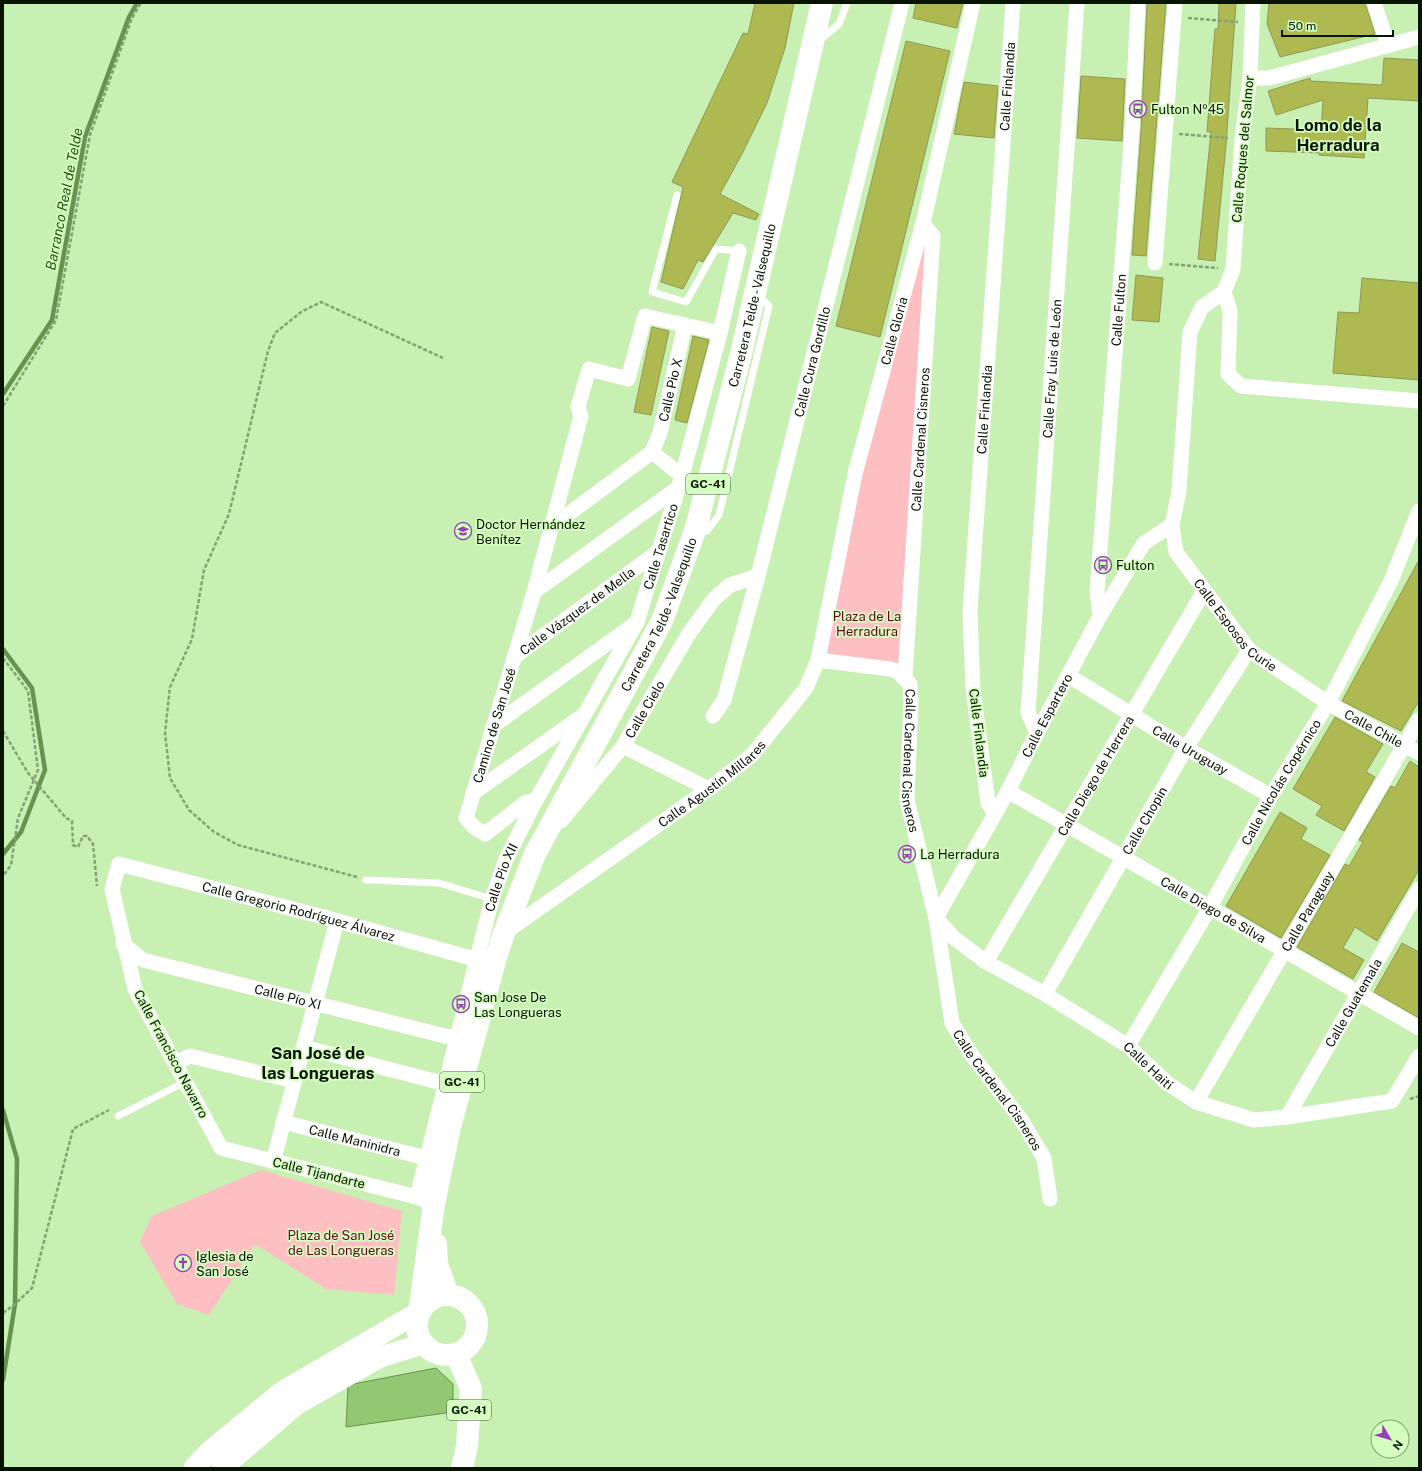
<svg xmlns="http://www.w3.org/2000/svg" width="1422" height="1471" viewBox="0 0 1422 1471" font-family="'Public Sans',sans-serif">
<rect width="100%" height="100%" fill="#c8f0b3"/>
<g fill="#febfc3">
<polygon points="924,233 930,239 900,668 824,657 859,477"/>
<polygon points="261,1170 402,1211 394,1295 326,1289 255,1244 209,1315 177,1304 140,1242 152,1216"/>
</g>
<polygon fill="#91c871" stroke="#68924f" points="436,1368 453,1384 453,1412 346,1427 348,1385"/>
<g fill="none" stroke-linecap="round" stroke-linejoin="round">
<g stroke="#68924f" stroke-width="4.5">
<polyline points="3,394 52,320 85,137 129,17 137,3"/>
<polyline points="3,649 32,688 45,770 21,832 3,854"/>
<polyline points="3,1110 17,1159 15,1304 3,1380"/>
</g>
</g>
<g fill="#aeba51" stroke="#8f9856">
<polygon points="755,3 794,3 785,48 767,103 743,152 720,194 759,214 756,220 733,213 703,262 698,260 683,289 661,282 683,187 672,182 743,33 748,34"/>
<polygon points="916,3 963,3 957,28 913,18"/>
<polygon points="1147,3 1166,3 1146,256 1132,255 1141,131"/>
<polygon points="1219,3 1236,3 1226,145 1215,261 1198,259 1211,132 1207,132 1215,29 1218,29"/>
<polygon points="1269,3 1365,3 1375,34 1280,57 1267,24"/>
<polygon points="906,41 950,51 880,337 836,326"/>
<polygon points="1384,58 1419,60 1419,101 1368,98 1364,158 1319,155 1320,153 1266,151 1266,128 1321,130 1323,100 1276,115 1268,91 1310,78 1311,81 1382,85"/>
<polygon points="1081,76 1125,79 1122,141 1077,138"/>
<polygon points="964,82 998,86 994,138 954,134"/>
<polygon points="1136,275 1163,278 1159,322 1132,320"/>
<polygon points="1362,278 1419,283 1419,380 1333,373 1338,312 1359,313"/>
<polygon points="652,327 669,331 651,415 634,412"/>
<polygon points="693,336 709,340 687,423 675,420"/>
<polygon points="1419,560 1419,701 1401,731 1342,701"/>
<polygon points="1335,717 1383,744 1366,772 1375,777 1344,831 1316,815 1322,806 1293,789"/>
<polygon points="1410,761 1419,767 1419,870 1377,941 1355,927 1343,948 1364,960 1353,979 1297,947 1345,864 1349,866 1363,842 1359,840 1391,786 1395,788"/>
<polygon points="1280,812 1307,828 1301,839 1330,855 1281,938 1226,906"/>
<polygon points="1402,943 1419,952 1419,1018 1374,992"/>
</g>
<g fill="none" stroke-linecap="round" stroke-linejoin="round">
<g stroke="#84a274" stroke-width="2.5" stroke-dasharray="4 2" stroke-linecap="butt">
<polyline points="1188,18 1238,22"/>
<polyline points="1179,134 1228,138"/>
<polyline points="1169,264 1218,268"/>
<polyline points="3,406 56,320 90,135 132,18 141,3"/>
<polyline points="3,658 28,691 38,770 18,818 11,865 3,876"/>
<polyline points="3,731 28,773 66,818 72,821 73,845 78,847 83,836 87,836 93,844 97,886"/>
<polyline points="357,877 238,845 214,832 189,810 170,778 165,733 170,687 192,639 204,570 229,514 268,351 275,333 301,312 321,302 443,358"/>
<polyline points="1410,1099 1419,1096"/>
<polyline points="3,1313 15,1304 32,1288 73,1129 109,1110"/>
</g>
<g stroke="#fff" stroke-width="7">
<polyline points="819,41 839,24 847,3"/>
<polyline points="677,195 652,292 686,302 716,249 739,251"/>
<polyline points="699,529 707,531 719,515 769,306 759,296"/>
<polyline points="366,880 439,883 492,899"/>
<polyline points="118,1116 185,1082"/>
</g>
<g stroke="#fff" stroke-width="15">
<path id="s1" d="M1253 3 1250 78 1242 139 1233 269 1224 292 1202 307 1190 332 1179 491 1172 525 1176 552 1249 650 1328 703 1419 753"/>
<polyline points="1374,3 1388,45"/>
<polyline points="1250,78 1269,78 1419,37"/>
<polyline points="1155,263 1175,3"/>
<polyline points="1224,292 1230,311 1228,374 1241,386 1419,401"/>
<path id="s2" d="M652 452 660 433 685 325"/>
<polyline points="551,527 652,452 682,476"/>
<polyline points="534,592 679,487"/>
<path id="s3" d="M1100 616 1097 591 1132 130 1138 3"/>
<path id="s4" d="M514 657 659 551"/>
<path id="s5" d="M818 660 855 474 923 223 973 3"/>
<path id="s6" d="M1069 676 1186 748 1271 796"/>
<path id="s7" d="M905 677 933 236 923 223"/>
<path id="s8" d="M713 716 724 700 758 576 902 3"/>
<polyline points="493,726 633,625"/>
<path id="s9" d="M1037 733 1028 712 1077 3"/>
<polyline points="623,746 709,789"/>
<path id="s10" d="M1008 791 1419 1028"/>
<polyline points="473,793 581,717"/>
<path id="s11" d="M536 800 526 802 485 834 475 828 466 818 534 592 581 416 578 407 589 369 628 379 645 316 720 333"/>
<path id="s12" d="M995 814 988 803 973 689 970 611 1013 3"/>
<path id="s13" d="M561 821 623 746 688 635 714 599 730 585 758 576"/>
<path id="s14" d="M936 918 954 938 986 962 1045 994 1128 1046 1167 1083 1196 1102 1254 1120 1287 1117 1392 1101 1419 1056"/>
<path id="s15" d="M936 918 1008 791 1037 733 1100 616 1144 543 1172 525"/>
<path id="s16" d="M504 933 709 789 752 755 806 688 818 660 890 669 897 671 910 684 911 702 907 800 936 918 952 1023 971 1054 1022 1121 1044 1158 1050 1199"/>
<path id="s17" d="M123 944 143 960 457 1039"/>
<path id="s18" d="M986 962 1204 591"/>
<path id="s19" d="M1045 994 1186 748 1249 650"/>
<path id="s20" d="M1128 1046 1205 916 1271 796 1328 703 1391 581 1419 511"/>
<polyline points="303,1047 446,1084"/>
<polyline points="175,1063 190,1056 294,1081"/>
<path id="s21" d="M1196 1102 1419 720"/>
<path id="s22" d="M1287 1117 1419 889"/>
<path id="s23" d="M283 1122 426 1158"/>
<polyline points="273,1162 337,921"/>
<path id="s24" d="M417 1197 221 1148 135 989 112 889 119 864 324 917 478 960 488 961"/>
<path id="s25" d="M434 1204 417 1197 492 899 506 859 536 800 637 622 682 476 720 333 739 251"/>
</g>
<g stroke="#fff" stroke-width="21">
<polyline points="194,1468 210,1451 283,1391 419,1312"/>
<polyline points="222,1468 297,1404 380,1357 423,1344"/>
</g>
<g stroke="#fff" stroke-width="22">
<polyline points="436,1244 437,1264 448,1295"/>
<circle cx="447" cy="1325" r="30"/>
<path id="s26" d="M419 1312 434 1204 450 1127 495 961 504 933 535 854 662 621 696 528 741 354 822 3"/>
<polyline points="456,1354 471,1389 467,1446 462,1468"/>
</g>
</g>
<defs>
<g id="bus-ring" transform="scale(0.9)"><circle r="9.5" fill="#d5fdc0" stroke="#9343b3" stroke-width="1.5"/><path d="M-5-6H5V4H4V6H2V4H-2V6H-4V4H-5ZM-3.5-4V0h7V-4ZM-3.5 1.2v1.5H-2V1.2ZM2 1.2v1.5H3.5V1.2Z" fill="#9343b3"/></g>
<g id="school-ring" transform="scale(0.9)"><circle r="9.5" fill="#d5fdc0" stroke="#9343b3" stroke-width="1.5"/><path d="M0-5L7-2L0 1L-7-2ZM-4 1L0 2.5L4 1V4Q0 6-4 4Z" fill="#9343b3"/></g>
<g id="church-ring" transform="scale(0.9)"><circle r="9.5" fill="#d5fdc0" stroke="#9343b3" stroke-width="1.5"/><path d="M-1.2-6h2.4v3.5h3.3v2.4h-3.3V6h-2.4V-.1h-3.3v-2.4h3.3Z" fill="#9343b3"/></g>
</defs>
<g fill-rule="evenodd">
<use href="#bus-ring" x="1138" y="109"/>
<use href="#school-ring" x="463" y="531"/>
<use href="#bus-ring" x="1103" y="565"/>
<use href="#bus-ring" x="907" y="854"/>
<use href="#bus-ring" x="461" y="1004"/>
<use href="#church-ring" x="183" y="1263"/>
</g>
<g text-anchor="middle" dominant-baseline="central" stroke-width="3.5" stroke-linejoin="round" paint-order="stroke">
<g fill="#d5fdc0" stroke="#455a3a" stroke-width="1">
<rect x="686" y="474" width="44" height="20" rx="3"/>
<rect x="440" y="1072" width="44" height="20" rx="3"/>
<rect x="447" y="1400" width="44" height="20" rx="3"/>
</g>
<g font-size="12" font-weight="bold" fill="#071401">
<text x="708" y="484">GC-41</text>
<text x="462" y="1082">GC-41</text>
<text x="469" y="1410">GC-41</text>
</g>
<g font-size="13" fill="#071401" stroke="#d5fdc0">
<text stroke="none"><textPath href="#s12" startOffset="732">Calle Finlandia</textPath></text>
<text transform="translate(1243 149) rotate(-85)">Calle Roques del Salmor</text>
<text stroke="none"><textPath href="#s26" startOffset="1068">Carretera Telde - Valsequillo</textPath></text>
<text stroke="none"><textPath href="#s3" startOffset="307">Calle Fulton</textPath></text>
<text stroke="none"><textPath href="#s5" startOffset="338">Calle Gloria</textPath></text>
<text stroke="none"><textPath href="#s8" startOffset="369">Calle Cura Gordillo</textPath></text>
<text stroke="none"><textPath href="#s9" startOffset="367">Calle Fray Luis de León</textPath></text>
<text stroke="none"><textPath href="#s2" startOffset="65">Calle Pio X</textPath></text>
<text stroke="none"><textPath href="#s12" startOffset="408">Calle Finlandia</textPath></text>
<text stroke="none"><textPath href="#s7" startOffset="238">Calle Cardenal Cisneros</textPath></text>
<text stroke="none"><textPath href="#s25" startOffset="718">Calle Tasartico</textPath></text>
<text stroke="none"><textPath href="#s4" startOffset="78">Calle Vázquez de Mella</textPath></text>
<text stroke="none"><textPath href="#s26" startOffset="744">Carretera Telde - Valsequillo</textPath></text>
<text stroke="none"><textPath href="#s1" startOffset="662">Calle Esposos Curie</textPath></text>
<text stroke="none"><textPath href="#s13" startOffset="140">Calle Cielo</textPath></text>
<text stroke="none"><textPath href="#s15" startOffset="231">Calle Espartero</textPath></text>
<text stroke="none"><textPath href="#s11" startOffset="184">Camino de San José</textPath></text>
<text stroke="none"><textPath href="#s1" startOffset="837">Calle Chile</textPath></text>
<text transform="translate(979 733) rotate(83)">Calle Finlandia</text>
<text stroke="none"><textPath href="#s6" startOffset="142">Calle Uruguay</textPath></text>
<text stroke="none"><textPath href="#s16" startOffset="597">Calle Cardenal Cisneros</textPath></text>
<text stroke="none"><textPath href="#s18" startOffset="216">Calle Diego de Herrera</textPath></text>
<text stroke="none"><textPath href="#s20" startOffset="305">Calle Nicolás Copérnico</textPath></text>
<text stroke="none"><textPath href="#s16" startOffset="256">Calle Agustín Millares</textPath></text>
<text stroke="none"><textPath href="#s19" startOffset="200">Calle Chopin</textPath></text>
<text stroke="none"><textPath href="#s25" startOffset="349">Calle Pio XII</textPath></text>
<text stroke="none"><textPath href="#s10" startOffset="237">Calle Diego de Silva</textPath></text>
<text stroke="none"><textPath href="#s24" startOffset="697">Calle Gregorio Rodríguez Álvarez</textPath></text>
<text stroke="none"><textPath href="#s21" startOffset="221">Calle Paraguay</textPath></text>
<text stroke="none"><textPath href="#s17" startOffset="175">Calle Pío XI</textPath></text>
<text stroke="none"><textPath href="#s22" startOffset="132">Calle Guatemala</textPath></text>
<text transform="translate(171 1054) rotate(62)">Calle Francisco Navarro</text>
<text stroke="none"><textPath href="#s14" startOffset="260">Calle Haití</textPath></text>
<text stroke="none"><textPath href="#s16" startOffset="945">Calle Cardenal Cisneros</textPath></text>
<text stroke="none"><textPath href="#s23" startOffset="74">Calle Maninidra</textPath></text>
<text transform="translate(319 1173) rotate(14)">Calle Tijandarte</text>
</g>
<g font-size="13" fill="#071401" stroke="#d5fdc0" text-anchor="start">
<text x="1151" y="109">Fulton Nº45</text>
<text x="476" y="524">Doctor Hernández<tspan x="476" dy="15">Benítez</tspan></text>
<text x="1116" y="565">Fulton</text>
<text x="920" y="854">La Herradura</text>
<text x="474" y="997">San Jose De<tspan x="474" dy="15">Las Longueras</tspan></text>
<text x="196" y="1256">Iglesia de<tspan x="196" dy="15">San José</tspan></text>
</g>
<g font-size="13" fill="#67041f" stroke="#d5fdc0">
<text x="867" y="616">Plaza de La<tspan x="867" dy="15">Herradura</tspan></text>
<text x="341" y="1235">Plaza de San José<tspan x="341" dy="15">de Las Longueras</tspan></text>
</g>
<g font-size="14" font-style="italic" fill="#2c4f14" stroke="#d5fdc0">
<text transform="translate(64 199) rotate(-79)">Barranco Real de Telde</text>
</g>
<g font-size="17" font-weight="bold" fill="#071401" stroke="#d5fdc0">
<text x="1338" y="125">Lomo de la<tspan x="1338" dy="20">Herradura</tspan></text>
<text x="318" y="1053">San José de<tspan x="318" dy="20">las Longueras</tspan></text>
</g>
</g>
<rect width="1422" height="1471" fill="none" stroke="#071401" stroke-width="8"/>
<g transform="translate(1390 1439) rotate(128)"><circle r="19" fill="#d5fdc0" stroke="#83a074"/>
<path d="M0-3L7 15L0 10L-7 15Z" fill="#9343b3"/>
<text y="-6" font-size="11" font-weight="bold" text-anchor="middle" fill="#071401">N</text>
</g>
<path d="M1282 30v6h111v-6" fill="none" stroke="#071401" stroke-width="2"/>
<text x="1288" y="30" font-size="12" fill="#071401" stroke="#d5fdc0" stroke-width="3" paint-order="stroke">50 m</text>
</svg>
